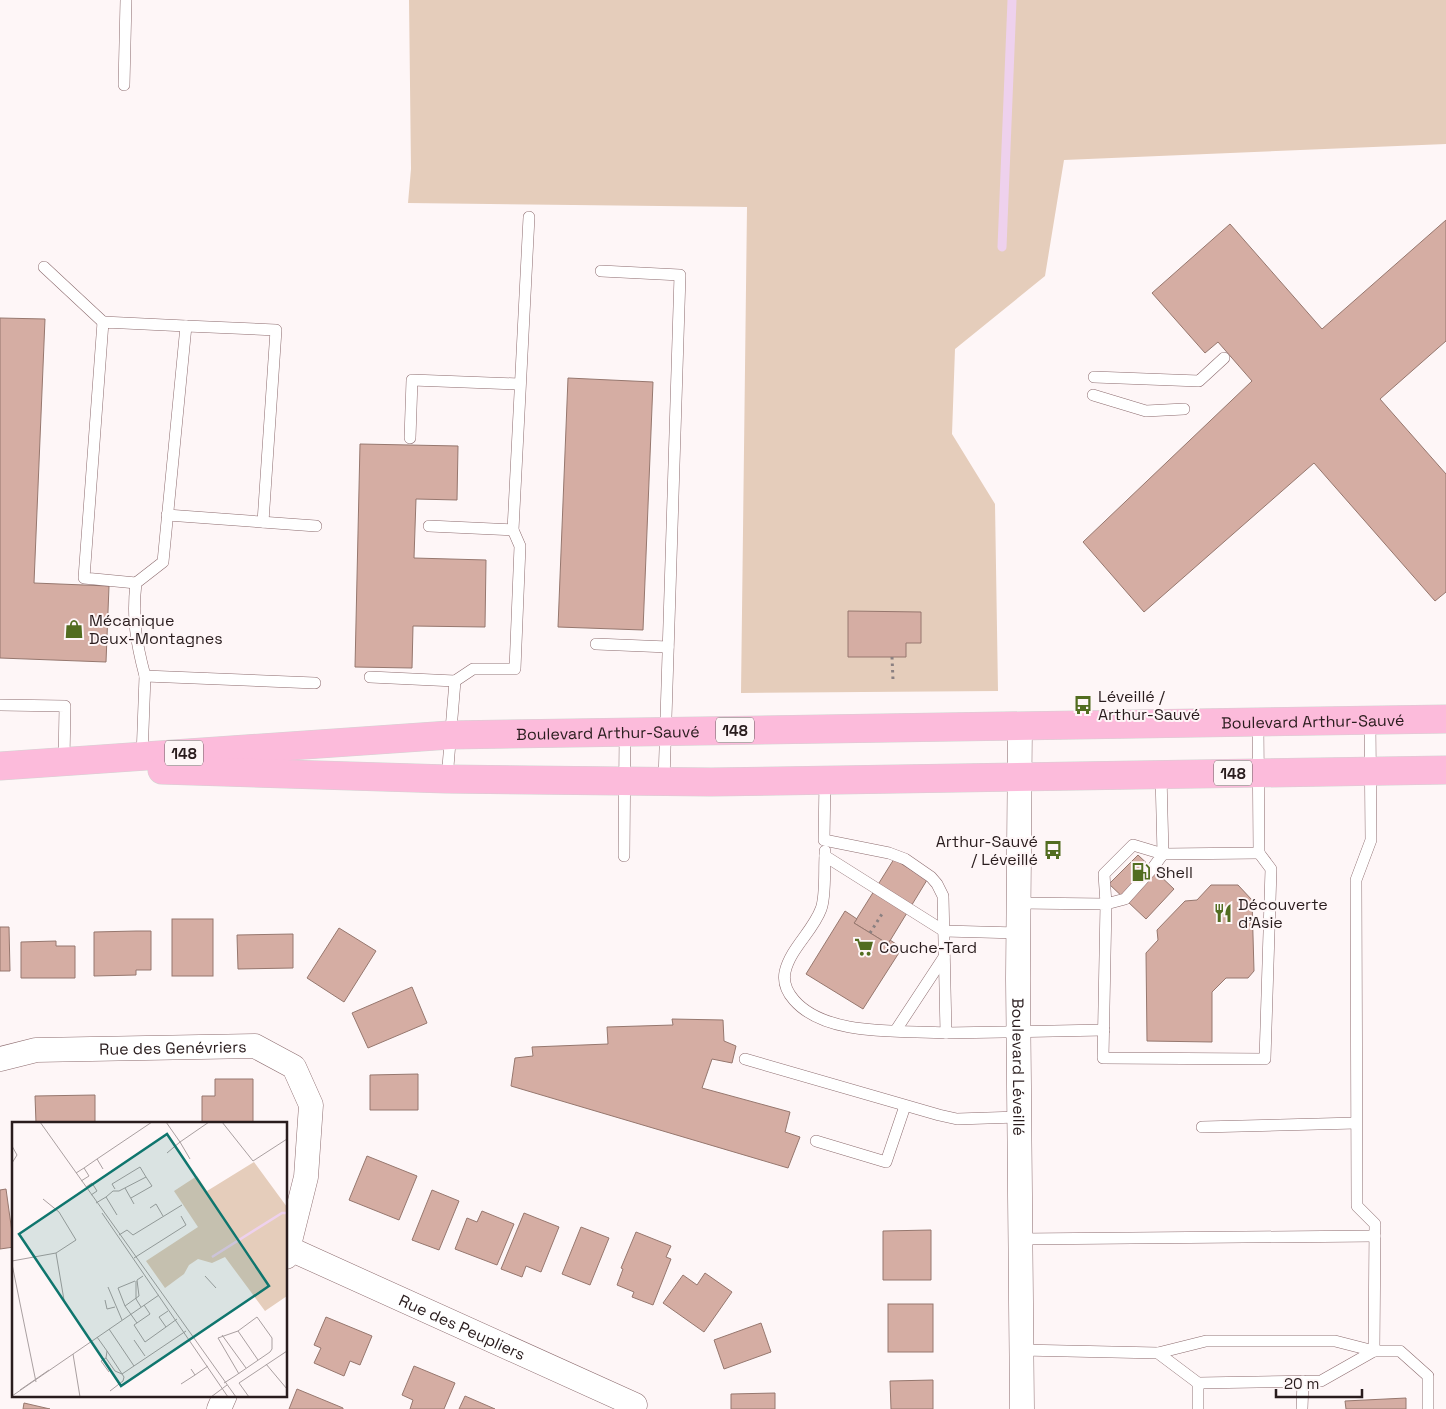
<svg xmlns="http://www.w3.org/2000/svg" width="1446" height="1409" viewBox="0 0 1446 1409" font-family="'Space Grotesk',sans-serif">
<rect width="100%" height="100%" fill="#fef6f7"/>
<polygon fill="#e5cdbb" points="409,0 1446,0 1446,144 1064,160 1045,276 955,349 952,434 995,504 998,691 741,693 747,207 408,203 411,169"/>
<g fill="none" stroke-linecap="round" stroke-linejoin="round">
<polyline stroke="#eed1ed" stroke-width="9" points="1002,247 1012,0"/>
</g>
<g fill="#d5ada3" stroke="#96776e">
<polygon points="1446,220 1446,341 1380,399 1446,474 1446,592 1435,601 1314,463 1144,612 1083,542 1252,381 1218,342 1205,353 1152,293 1230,224 1322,329"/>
<polygon points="0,318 45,319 34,583 109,586 106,662 0,658"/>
<polygon points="568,378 653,382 643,630 558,627"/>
<polygon points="360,444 458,446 457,500 416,499 414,558 486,560 485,627 413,626 412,668 355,667"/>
<polygon points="848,611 921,612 921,643 906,643 906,657 848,657"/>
<polygon points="1138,855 1174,889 1146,919 1109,884"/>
<polygon points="894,859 927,880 888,944 854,923"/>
<polygon points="1211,885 1238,885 1252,900 1254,971 1248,978 1226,978 1212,992 1212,1042 1147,1041 1146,953 1158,940 1157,930 1185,901 1197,900"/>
<polygon points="845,911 857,919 854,923 888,944 890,940 902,948 863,1009 806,974"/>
<rect x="172" y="919" width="41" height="57"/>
<polygon points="0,927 9,927 10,971 0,971"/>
<polygon points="339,928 376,951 344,1002 307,978"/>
<polygon points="136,931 151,931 151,970 136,970 136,975 94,976 94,932"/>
<polygon points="293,934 293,968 238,969 237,935"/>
<polygon points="56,941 56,946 75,946 75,978 21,978 21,942"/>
<polygon points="412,987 427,1023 368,1048 352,1013"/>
<polygon points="672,1019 723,1020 724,1041 736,1046 732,1063 712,1059 702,1088 790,1112 785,1132 800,1137 788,1168 511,1086 515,1058 533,1056 532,1047 608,1044 607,1027 673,1025"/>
<polygon points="418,1074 418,1110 370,1110 370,1075"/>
<polygon points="215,1079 253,1079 253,1123 202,1123 202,1096 215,1096"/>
<polygon points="95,1095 95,1123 36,1123 35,1096"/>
<polygon points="367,1156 417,1176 399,1220 349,1200"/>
<polygon points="6,1189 14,1247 0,1249 0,1190"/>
<polygon points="432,1190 459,1201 439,1250 412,1240"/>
<polygon points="482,1211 514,1224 497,1265 455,1249 467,1218 477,1222"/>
<polygon points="524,1213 559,1227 541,1272 526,1266 522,1277 501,1269"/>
<polygon points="581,1227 609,1238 590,1285 562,1274"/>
<polygon points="931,1230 931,1280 883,1280 883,1231"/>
<polygon points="636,1232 671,1246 666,1257 671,1259 653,1305 632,1297 634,1292 617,1285 623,1269 621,1268"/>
<polygon points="705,1273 732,1292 704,1332 663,1303 683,1275 697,1285"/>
<rect x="888" y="1304" width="45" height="48"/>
<polygon points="326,1317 372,1336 360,1365 350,1361 344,1376 314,1363 321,1348 314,1345"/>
<polygon points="761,1323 771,1352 724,1369 714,1340"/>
<polygon points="414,1366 455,1383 444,1409 410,1409 413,1400 402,1395"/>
<polygon points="933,1380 933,1409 891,1409 890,1381"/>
<polygon points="297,1389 343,1408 343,1409 289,1409"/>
<polygon points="775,1393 775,1409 731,1409 731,1394"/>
<polygon points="465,1396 495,1409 459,1409"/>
<polygon points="1406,1398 1406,1409 1346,1409 1345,1401"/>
<polygon points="24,1403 50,1409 23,1409"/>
</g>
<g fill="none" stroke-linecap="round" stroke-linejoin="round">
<g stroke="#8d6c6f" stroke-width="12">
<g id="service">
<polyline points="124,85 126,0"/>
<polyline points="44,267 103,322"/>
<polyline points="601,271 680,275 664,781"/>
<polyline points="186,326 276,330 263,522"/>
<polyline points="1094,377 1199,381 1224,358"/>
<polyline points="1093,395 1146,411 1184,409"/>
<polyline points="410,438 412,380 519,384"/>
<polyline points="167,515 316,526"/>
<polyline points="429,526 513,530"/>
<path d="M136 583 84 578 103 322 186 326 163 562 136 583C132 618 136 642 145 676"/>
<polyline points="596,644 668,647"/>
<polyline points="370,677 455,681"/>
<polyline points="0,705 65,706 64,761"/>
<polyline points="142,757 145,676 315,683"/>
<polyline points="1161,775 1163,854 1259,853 1258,722"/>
<polyline points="447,779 455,681 473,669 515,669 520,546 513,530 529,217"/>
<polyline points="825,779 824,840 889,853 905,859 931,877 937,884 943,896 946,1033 1104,1030"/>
<polygon points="1133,845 1163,854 1152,869 1125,899 1106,904 1104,874"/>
<polyline points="825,851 825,856 944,931 1018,933"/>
<polyline points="624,856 625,733"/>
<path d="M825 856C824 871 826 896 821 909 813 931 790 949 785 972 783 982 787 992 794 1000 826 1037 900 1030 946 1033"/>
<polyline points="1019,903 1106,904 1103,1058 1265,1059 1271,869 1259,853"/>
<polyline points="896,1030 944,957"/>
<polyline points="745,1059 939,1115 957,1119 1019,1117"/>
<polyline points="1202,1127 1356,1123"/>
<polyline points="816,1141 886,1162 905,1106"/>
<polyline points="1020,1239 1375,1236"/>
<polyline points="1021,1350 1158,1353 1198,1383 1321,1381 1374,1351 1375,1224 1357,1206 1356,880 1371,840 1370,720"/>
<polyline points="1158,1353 1206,1341 1335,1341 1374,1351 1400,1351 1428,1376 1428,1409"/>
<polyline points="1198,1409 1198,1383"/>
<polyline points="1302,1409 1303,1381"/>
</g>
</g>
<g stroke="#8d6c6f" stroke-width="25">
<g id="minor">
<path id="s1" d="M1020 725 1018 979 1022 1409"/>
<path id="s2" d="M0 1059 36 1050 255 1046 294 1067 311 1105 306 1177 286 1257"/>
<path id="s3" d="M290 1249 635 1405"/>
<polyline points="219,1409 225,1395"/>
</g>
</g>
<g stroke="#d4d2d2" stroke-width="29">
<g id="primary">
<path id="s4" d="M0 766 450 735 1446 719"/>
<polyline points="162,770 447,779 711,782 1446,770"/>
</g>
</g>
<g stroke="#8b8081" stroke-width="3" stroke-dasharray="2.5 4" stroke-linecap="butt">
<polyline points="892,657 893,680"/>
<polyline points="870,933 882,914"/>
</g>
<use href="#service" stroke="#fff" stroke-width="11"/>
<use href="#minor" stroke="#fff" stroke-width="24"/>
<use href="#primary" stroke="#fcbbdb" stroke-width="28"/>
</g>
<defs>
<g id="shop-bare" transform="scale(1.5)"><path d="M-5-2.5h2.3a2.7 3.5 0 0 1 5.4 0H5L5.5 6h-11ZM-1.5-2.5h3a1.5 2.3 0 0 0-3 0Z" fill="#526d20" stroke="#fef6f7" stroke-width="2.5" paint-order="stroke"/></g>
<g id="bus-bare" transform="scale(1.5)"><path d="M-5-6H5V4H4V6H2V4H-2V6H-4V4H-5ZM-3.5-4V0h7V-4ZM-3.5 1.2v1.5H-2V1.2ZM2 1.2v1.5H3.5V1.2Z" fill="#526d20" stroke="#fef6f7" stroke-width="2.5" paint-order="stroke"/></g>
<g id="fuel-bare" transform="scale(1.5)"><path d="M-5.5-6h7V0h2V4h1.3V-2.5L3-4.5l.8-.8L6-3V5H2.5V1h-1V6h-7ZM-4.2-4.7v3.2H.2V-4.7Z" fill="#526d20" stroke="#fef6f7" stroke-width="2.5" paint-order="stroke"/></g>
<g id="restaurant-bare" transform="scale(1.5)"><path d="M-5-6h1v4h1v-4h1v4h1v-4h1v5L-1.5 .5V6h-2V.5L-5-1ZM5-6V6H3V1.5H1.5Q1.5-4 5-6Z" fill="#526d20" stroke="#fef6f7" stroke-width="2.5" paint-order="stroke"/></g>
<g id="supermarket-bare" transform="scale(1.5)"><path d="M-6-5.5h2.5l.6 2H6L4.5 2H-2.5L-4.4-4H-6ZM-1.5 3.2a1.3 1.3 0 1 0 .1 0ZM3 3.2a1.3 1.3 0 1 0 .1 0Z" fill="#526d20" stroke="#fef6f7" stroke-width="2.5" paint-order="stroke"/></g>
</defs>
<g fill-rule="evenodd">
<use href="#shop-bare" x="74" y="629"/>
<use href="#bus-bare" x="1083" y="705"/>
<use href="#bus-bare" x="1053" y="850"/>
<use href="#fuel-bare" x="1141" y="872"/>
<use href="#restaurant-bare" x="1223" y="913"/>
<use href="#supermarket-bare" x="864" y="947"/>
</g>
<g text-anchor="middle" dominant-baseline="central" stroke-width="4" stroke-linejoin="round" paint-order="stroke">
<g fill="#fef6f7" stroke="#695d5e" stroke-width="1">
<rect x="716" y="717.5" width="38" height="25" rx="4"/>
<rect x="165" y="740.5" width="38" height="25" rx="4"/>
<rect x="1214" y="760.5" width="38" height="25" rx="4"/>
</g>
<g font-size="15" font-weight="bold" fill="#291c1d">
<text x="735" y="730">148</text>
<text x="184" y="753">148</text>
<text x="1233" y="773">148</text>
</g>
<g font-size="16" fill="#291c1d" stroke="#fef6f7" text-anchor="start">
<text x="89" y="620">Mécanique<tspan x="89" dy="18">Deux-Montagnes</tspan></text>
<text x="1098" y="696">Léveillé /<tspan x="1098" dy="18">Arthur-Sauvé</tspan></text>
<text x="1038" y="841" text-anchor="end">Arthur-Sauvé<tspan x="1038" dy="18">/ Léveillé</tspan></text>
<text x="1156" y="872">Shell</text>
<text x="1238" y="904">Découverte<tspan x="1238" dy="18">d'Asie</tspan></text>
<text x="879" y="947">Couche-Tard</text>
</g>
<g font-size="16" fill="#291c1d" stroke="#fef6f7">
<text stroke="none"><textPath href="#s4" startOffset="1314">Boulevard Arthur-Sauvé</textPath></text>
<text stroke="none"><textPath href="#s4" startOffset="609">Boulevard Arthur-Sauvé</textPath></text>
<text stroke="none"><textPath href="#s2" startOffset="174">Rue des Genévriers</textPath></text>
<text stroke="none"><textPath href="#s1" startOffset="342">Boulevard Léveillé</textPath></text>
<text stroke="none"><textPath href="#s3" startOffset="189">Rue des Peupliers</textPath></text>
</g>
</g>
<g transform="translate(12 1122)">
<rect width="275" height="275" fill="#fef6f7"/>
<path d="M242 40 275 85V174L253 189 213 135 200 141 186 137 177 143 172 152 153 166 134 139 186 105 162 69 185 54 195 69Z" fill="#e5cdbb"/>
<path fill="none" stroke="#eed1ed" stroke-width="2.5" d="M200 135 270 91H275"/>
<path fill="none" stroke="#a99fa0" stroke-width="1" d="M28 0 224 275M154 0 168 20 197 0M210 0 241 39 275 17M0 24 5 33 0 41M155 31 168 20 178 37M85 37 140 0M72 46 85 37 91 47M64 51 72 46 77 54 69 59M74 65 80 61 85 69 79 73M113 66 122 82M94 75 101 69H107L134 55 128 45 100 62 103 67M119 76 140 64 134 55M84 81 94 75 105 93M138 86 144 82 151 94M90 91 216 275M107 113 115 108 121 113 170 83M44 131 52 178M122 136 174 103 169 94M0 139 44 131 64 118 47 90 31 77M0 142 24 260M193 154 204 166M124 159V177L129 185M96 165 110 198M93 178 95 187 103 185M132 183 138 192 122 203 133 220 154 205M113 184 106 166 123 159M156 189 147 195 154 205 165 197M125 201 113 184 127 174 125 158 131 154M97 207 122 244M226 209 246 238M210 213 234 246M85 215 95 229 94 236 103 249 110 252 174 209M122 218 133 234M95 229 112 255 111 259 98 269M61 232 68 275M94 236 89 239 97 250M254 242 275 267M179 247 183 253 196 244M212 261 223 254 258 230 260 227V216L245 195 226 209 206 216 227 252M169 262 183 253M8 268 37 248M0 274 147 173M199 275 215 263M237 275 227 261 275 229"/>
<path fill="#0f766e" fill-opacity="0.15" stroke="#0f766e" stroke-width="2.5" d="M155 12 257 164 109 264 7 112Z"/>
<rect width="275" height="275" fill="none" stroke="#291c1d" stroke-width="2.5"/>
</g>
<path d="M1276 1389v8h86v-8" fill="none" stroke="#291c1d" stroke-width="2.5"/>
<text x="1284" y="1389" font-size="15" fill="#291c1d" stroke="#fef6f7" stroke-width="4" paint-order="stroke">20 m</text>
</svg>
